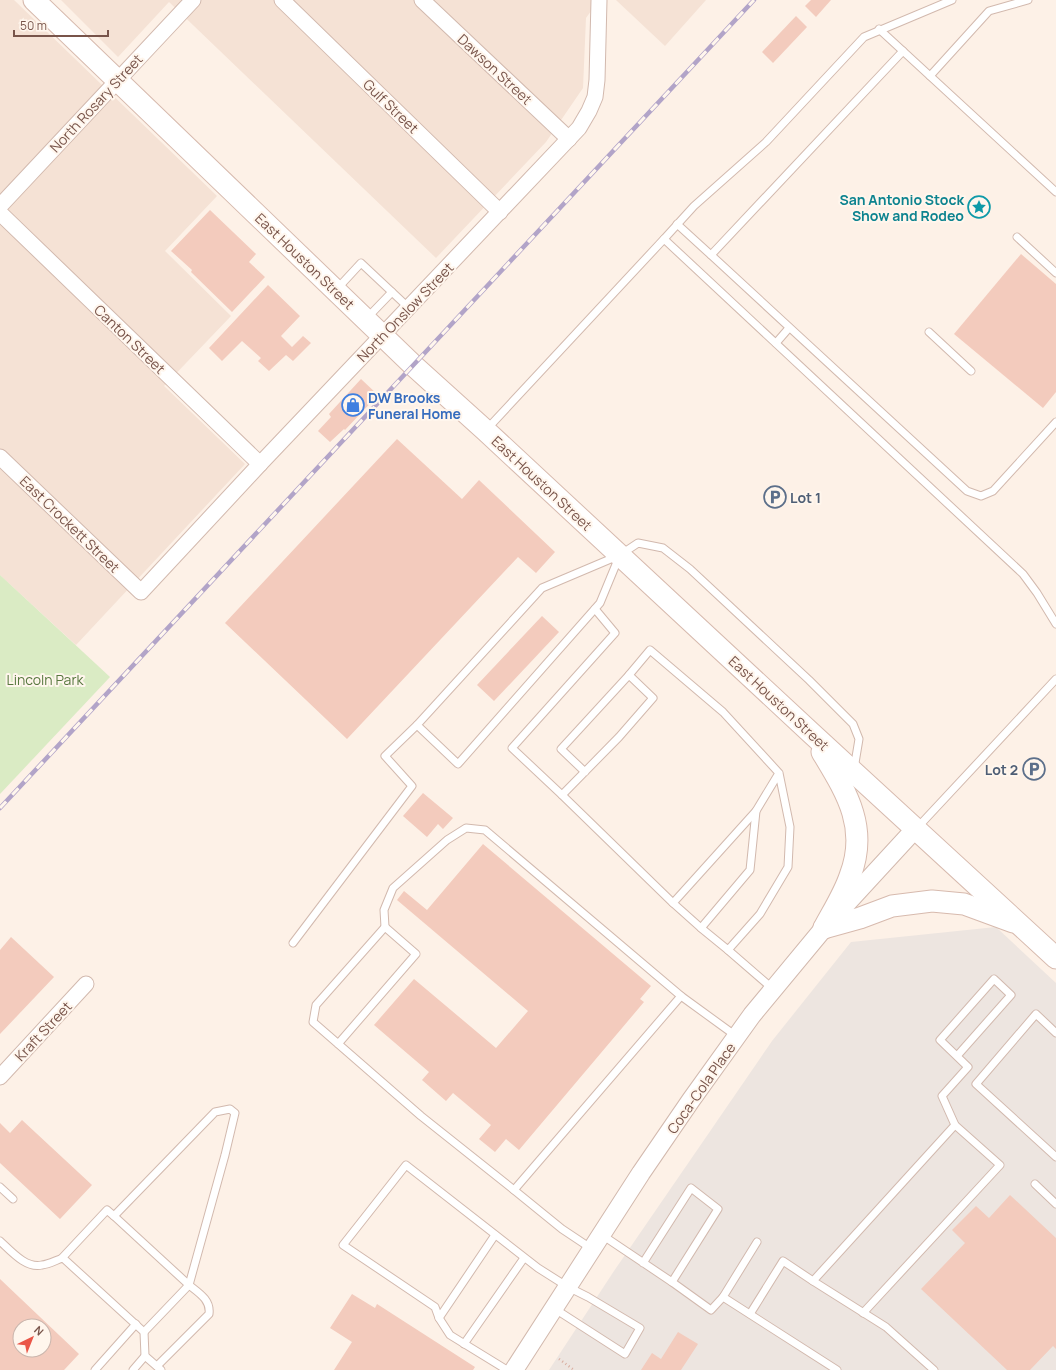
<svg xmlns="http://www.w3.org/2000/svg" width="1056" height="1370" viewBox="0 0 1056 1370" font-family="Manrope,sans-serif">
<rect width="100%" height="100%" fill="#fdf1e7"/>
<g fill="#f5e2d5">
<polygon points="0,0 14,0 217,196 165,251 231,316 164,386 245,464 76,645 0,575"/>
<polygon points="61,0 599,0 586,18 583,88 546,142 436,258 169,2 118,57"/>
<polygon points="616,0 706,0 665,46"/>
</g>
<polygon fill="#ede5e0" points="996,927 1056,983 1056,1370 549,1370 614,1271 772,1041 851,942"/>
<polygon fill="#daebc4" points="0,575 110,677 0,794"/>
<g fill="#f3cbbd" fill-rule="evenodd">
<polygon points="811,0 831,0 816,17 805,6"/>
<polygon points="796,16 807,27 773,63 762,52"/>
<polygon points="210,210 256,254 249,262 265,277 232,312 191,272 192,270 171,251"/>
<polygon points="1021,254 1056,284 1056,392 1043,408 954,334"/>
<polygon points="268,285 300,316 281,336 292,347 303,336 311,343 293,361 286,355 269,371 258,361 261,358 242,341 222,361 209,348"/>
<polygon points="361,379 378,395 345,430 344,429 330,442 318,431 331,417 329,414"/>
<polygon points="397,439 462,499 479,480 555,552 536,573 518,557 347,739 225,623"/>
<polygon points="542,616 559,632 494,701 477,685"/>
<polygon points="423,793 453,818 443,829 438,824 427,837 403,816"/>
<polygon points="483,844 651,986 640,999 644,1002 519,1150 506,1139 495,1152 479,1139 491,1125 453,1093 446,1101 422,1080 429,1072 374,1025 414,979 496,1048 528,1011 397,900 404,891 427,910"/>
<polygon points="11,937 54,977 0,1034 0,950"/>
<polygon points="22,1120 92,1185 60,1219 0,1163 0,1123 10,1133"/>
<polygon points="1010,1195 1056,1238 1056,1349 1053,1346 1030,1370 1007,1370 921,1289 965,1243 952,1230 976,1206 989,1218"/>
<path d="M0 1279 79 1354 64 1370H0ZM20 1326H44V1350H20Z"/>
<polygon points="352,1294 375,1308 377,1304 475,1367 473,1370 334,1370 352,1342 330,1328"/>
<polygon points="678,1332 698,1344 681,1370 641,1370 652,1353 661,1359"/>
</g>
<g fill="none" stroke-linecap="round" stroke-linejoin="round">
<g stroke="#d2b9ae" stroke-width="9">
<g id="service">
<polyline points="879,29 1056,192"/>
<polyline points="903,51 711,255 967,491 981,496 993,491 1056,422"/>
<polyline points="930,76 989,11 1028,0"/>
<polyline points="677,224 711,255"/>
<polyline points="1017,237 1056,273"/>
<polyline points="664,239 694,206 766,142 864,37 952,0"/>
<polyline points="336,290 361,263 409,308"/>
<polyline points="367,318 392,292"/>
<polyline points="929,332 971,371"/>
<polyline points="776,343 789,328"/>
<polyline points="487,429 664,239 1023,574 1037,593 1056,624"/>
<polyline points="619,557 600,603 458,764 417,725 542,588 620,555 638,543 663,548 690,569 809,680 853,724 859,739 854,769"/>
<polyline points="629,675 650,650 723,712 779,773 790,827 788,867 760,914 728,950 701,928 750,870 756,811 779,773"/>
<polyline points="585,772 561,749 629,675 653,698 619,737 562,795 512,748 615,633 595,609"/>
<polyline points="562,795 673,903"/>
<polyline points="917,828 1056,679"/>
<polyline points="385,927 384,910 393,888 447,840 466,828 485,830 681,996"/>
<polyline points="701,928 673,903 756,811"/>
<polyline points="293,943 412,786 385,756 417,725"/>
<polyline points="728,950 773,989"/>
<polyline points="1056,1033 1036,1014 976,1084 1056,1157"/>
<polyline points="338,1044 416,954 385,927 316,1005 313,1022 421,1116 514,1190"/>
<polyline points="1035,1184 1056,1204"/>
<polyline points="0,1187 13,1199"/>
<path d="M114 1216 215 1112 230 1109 235 1113 225 1155 189 1285C199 1293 211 1300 209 1314L157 1366"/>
<polyline points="602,1235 672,1282 718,1209 691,1188 643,1263"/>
<path d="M0 1241C11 1251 26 1269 42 1265 50 1264 56 1260 63 1258L144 1332 145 1356 161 1370"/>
<polyline points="757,1242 723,1297 837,1370"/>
<polyline points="592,1249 562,1229 514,1190 681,996 736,1036"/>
<polyline points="62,1258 107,1210 114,1216 189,1285 144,1332"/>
<polyline points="672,1282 711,1310 723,1297"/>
<polyline points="863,1313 1000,1165 955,1125"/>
<polyline points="750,1314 783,1261 813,1281"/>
<polyline points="439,1318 495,1235"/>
<polyline points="464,1344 524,1258"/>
<polyline points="95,1370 136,1324"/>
<polyline points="133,1370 145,1356"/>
<polyline points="507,1370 450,1335 439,1318 435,1307 343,1245 406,1165 538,1268 568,1287 588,1297 640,1328 625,1354 555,1309"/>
<polyline points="934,1370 886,1327 813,1281 955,1125 942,1096 968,1067 940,1040 994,979 1011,995 957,1056"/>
</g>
</g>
<g stroke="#d2b9ae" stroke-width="17">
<g id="minor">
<polyline points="282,0 500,212"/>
<polyline points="422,0 569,139"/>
<polyline points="0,206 193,0"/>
<polyline points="0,213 260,464"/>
<polyline points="0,457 141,592 260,464 579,128 589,111 595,97 597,80 599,0"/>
<polyline points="0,1077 86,984"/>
</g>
</g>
<g stroke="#d2b9ae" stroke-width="20">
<polyline id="tertiary" points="514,1370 641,1173 691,1100 752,1015 824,928 916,828"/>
</g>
<g stroke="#d7baae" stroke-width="23">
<g id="secondary">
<polyline points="34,0 414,366 486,431 810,732 1056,958"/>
<path d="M822 752C846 792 869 827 850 876 844 894 833 911 824 928"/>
<polyline points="824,928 860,918 892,906 932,901 964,904 1013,922"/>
</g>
</g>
<polyline stroke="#d9aea0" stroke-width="2.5" stroke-dasharray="1 3" stroke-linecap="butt" points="559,1359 574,1370"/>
<use href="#service" stroke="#fff" stroke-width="7"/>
<use href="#minor" stroke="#fff" stroke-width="15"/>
<use href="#tertiary" stroke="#fff" stroke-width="18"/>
<use href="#secondary" stroke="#fff" stroke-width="21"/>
<g stroke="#b2a4c8" stroke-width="4.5">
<polyline id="rail" points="0,808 754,0"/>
</g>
<use href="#rail" stroke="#fff6ed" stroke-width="3" stroke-dasharray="9" stroke-linecap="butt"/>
</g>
<defs>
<g id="sight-ring" transform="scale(1.15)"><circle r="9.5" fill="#fff6ed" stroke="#0f9aa8" stroke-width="1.5"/><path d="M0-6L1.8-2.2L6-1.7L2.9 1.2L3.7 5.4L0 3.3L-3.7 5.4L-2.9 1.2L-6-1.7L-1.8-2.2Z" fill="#0f9aa8"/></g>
<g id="shop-ring" transform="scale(1.15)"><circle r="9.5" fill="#fff6ed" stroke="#3f7fe0" stroke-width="1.5"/><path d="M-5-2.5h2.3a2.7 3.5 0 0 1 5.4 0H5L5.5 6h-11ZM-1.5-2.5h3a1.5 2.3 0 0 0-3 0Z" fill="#3f7fe0"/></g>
<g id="parking-ring" transform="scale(1.15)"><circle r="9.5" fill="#fff6ed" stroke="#5c6f8a" stroke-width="1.5"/><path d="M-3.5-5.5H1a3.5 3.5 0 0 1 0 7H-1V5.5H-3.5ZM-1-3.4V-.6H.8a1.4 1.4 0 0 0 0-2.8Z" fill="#5c6f8a"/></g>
</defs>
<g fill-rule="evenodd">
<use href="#sight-ring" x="979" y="207"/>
<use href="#shop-ring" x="353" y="405"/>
<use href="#parking-ring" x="775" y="497"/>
<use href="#parking-ring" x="1034" y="769"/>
</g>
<g text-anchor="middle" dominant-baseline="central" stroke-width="4" stroke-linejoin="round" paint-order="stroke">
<g font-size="14" fill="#78544a" stroke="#fff6ed">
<text transform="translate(495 69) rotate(43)">Dawson Street</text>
<text transform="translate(96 103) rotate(-47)">North Rosary Street</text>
<text transform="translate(391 106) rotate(44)">Gulf Street</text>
<text transform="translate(305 261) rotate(44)">East Houston Street</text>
<text transform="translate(405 312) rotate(-46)">North Onslow Street</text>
<text transform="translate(130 339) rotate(44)">Canton Street</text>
<text transform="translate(542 483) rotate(43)">East Houston Street</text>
<text transform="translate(70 524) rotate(44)">East Crockett Street</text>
<text transform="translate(779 703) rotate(43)">East Houston Street</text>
<text transform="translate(43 1031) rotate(-47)">Kraft Street</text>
<text transform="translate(701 1088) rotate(-55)">Coca-Cola Place</text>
</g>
<g font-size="14" font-weight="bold" fill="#0d838f" stroke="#fff6ed" text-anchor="end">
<text x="964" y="199">San Antonio Stock<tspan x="964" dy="16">Show and Rodeo</tspan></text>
</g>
<g font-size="14" font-weight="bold" fill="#366cbe" stroke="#fff6ed" text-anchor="start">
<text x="368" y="397">DW Brooks<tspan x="368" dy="16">Funeral Home</tspan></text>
</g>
<g font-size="14" font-weight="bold" fill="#4e5e75" stroke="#fff6ed" text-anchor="start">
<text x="790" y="497">Lot 1</text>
<text x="1018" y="769" text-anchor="end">Lot 2</text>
</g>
<g font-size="14" fill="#58783f" stroke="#fff6ed">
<text x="45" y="679">Lincoln Park</text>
</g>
</g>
<g transform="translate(32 1338) rotate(43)"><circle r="19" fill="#fff6ed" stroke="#c9b5ac"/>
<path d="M0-3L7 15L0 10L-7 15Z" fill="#ea5648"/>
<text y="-6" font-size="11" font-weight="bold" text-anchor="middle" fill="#78544a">N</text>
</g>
<path d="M14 30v6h94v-6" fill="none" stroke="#78544a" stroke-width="2"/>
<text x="20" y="30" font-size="12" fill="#78544a" stroke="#fff6ed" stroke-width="3" paint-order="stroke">50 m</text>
</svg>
